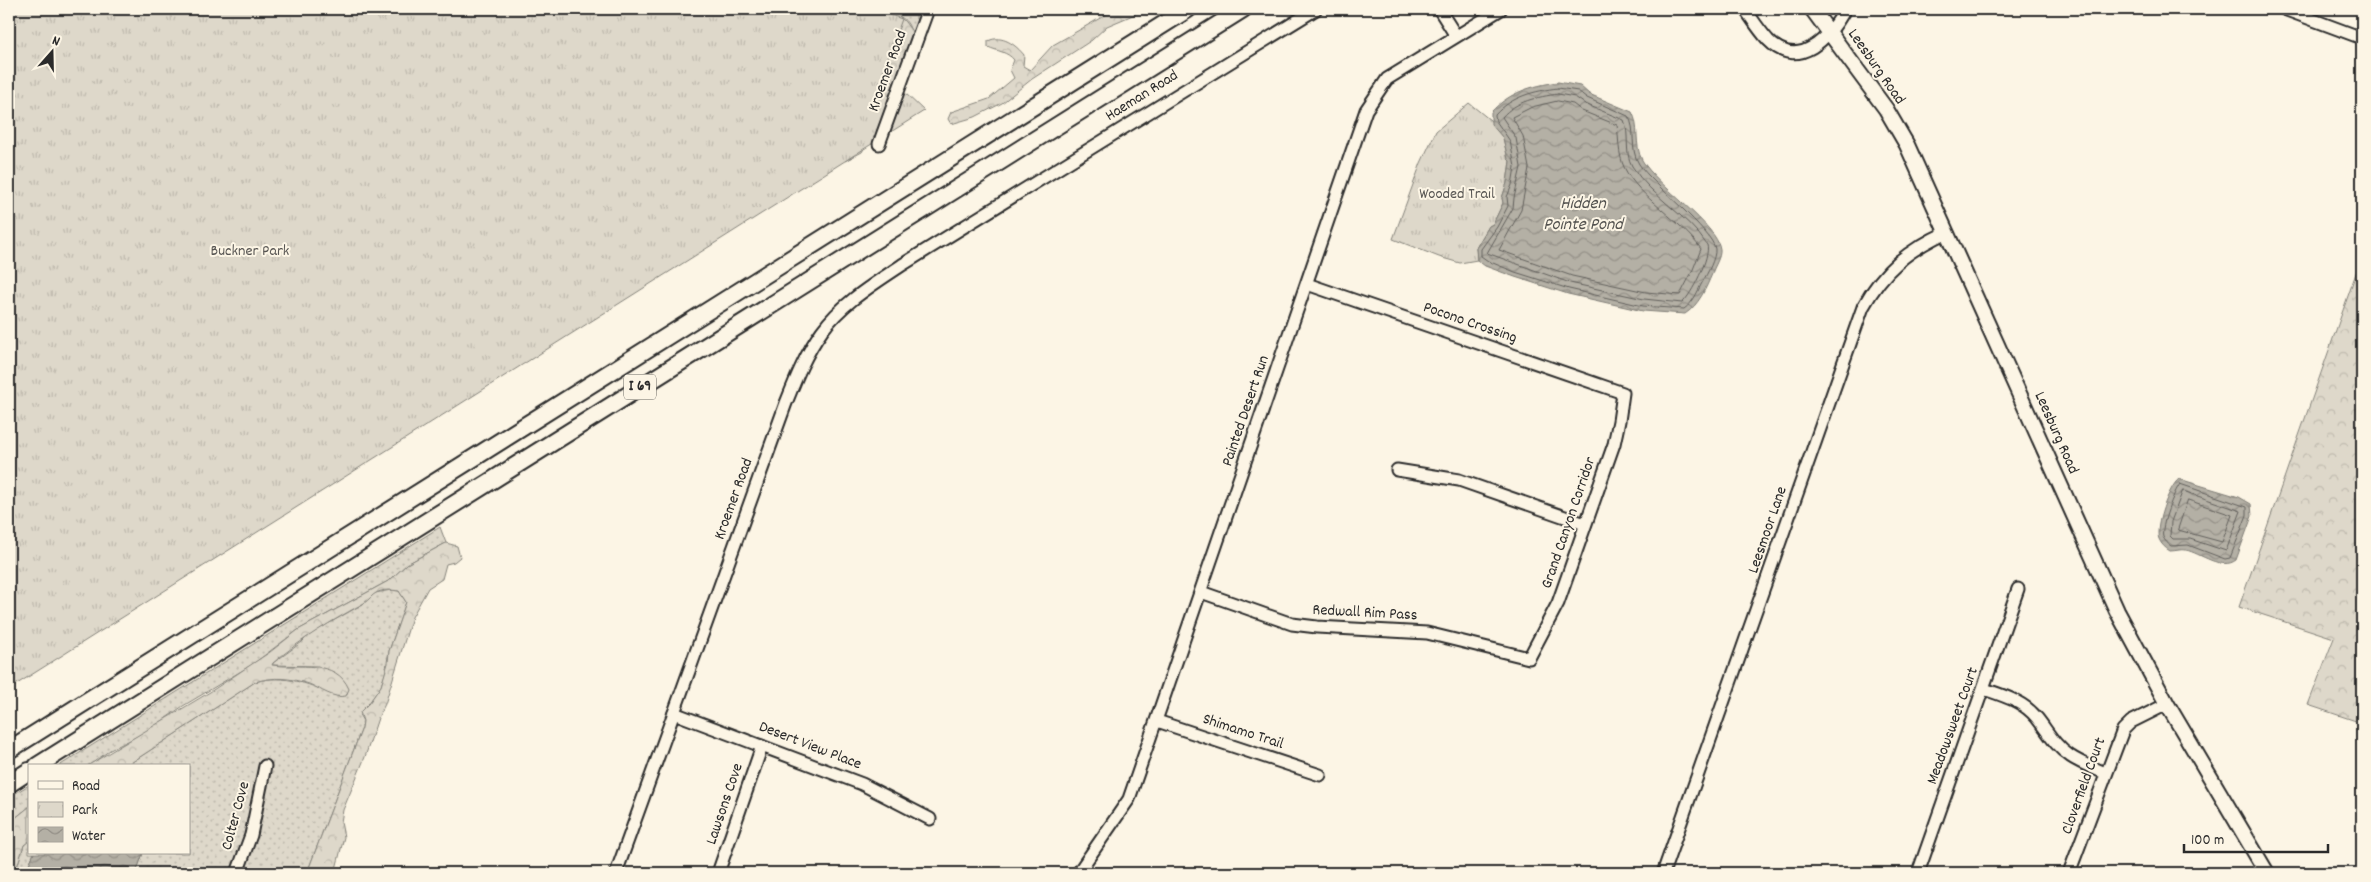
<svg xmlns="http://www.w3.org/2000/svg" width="2371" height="882" viewBox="0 0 2371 882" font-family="Dekko,sans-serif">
<defs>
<pattern id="grass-dots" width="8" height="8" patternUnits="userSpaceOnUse" patternTransform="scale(1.25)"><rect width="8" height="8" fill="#ded8ca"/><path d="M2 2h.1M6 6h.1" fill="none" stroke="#bfbaae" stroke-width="1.8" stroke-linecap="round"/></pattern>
<pattern id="forest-crowns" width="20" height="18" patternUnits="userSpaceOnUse" patternTransform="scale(1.25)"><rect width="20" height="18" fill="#ded8ca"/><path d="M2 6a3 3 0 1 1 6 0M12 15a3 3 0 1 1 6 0" fill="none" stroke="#bfbaae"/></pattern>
<pattern id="park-tufts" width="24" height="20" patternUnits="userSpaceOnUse" patternTransform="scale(1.25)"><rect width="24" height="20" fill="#ded8ca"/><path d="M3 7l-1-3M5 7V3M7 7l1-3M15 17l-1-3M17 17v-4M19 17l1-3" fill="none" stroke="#bfbaae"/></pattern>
<pattern id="water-waves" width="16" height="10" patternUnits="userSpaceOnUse" patternTransform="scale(1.25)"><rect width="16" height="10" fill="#b4b0a5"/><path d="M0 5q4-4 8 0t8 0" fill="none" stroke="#938f87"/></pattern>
</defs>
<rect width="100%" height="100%" fill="#fcf5e5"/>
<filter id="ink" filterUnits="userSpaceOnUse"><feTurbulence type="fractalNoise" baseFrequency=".02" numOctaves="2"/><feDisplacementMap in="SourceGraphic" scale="10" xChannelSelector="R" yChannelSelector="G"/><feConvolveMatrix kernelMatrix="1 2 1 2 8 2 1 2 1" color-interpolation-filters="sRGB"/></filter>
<g filter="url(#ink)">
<g fill="url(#grass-dots)" stroke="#84827a">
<path d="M889 9H916V19L919 20 912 40C910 19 904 20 889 9Z"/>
<polygon points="440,527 446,543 407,564 390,580 298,630 253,664 183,706 148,731 110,750 94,762 87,766 59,766"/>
<path d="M391 590 399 591 406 602 389 651 385 674 381 686 360 716 363 721 362 728 307 873H136L143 853H189V766H126L255 682C285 673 312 685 339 697L322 668 318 666 272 665 273 663 302 642 310 634 363 604 375 593Z"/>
<polygon points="29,785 29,807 9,823 9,797"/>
<polygon points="29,841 29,853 34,853 25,873 15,873 24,845"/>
</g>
<g fill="url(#forest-crowns)" stroke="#84827a">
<path d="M843 9C869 9 892 2 908 26 911 30 912 31 913 36L876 129 862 152 845 161 892 47Z"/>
<path d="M1116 9H1147L1107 26 1092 40 1032 79 1002 103 975 117 951 124 948 119 951 112 989 99 1014 78 1010 70 1014 60C1008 52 997 51 988 47V41C1002 34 1016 45 1024 55L1023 66 1030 70 1053 45Z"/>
<polygon points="2362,256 2362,723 2308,705 2334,638 2239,607"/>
<path d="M446 543 457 546 460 557 454 562 446 564 442 579 428 588 412 617 385 704 378 718 365 757 343 810 341 822 344 837 335 873H307L362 728 363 721 360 712 369 703 381 686 388 663 389 651 406 602 399 591C392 590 383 589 376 593 372 595 369 600 364 603 332 621 301 639 273 663L272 665C298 669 336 658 349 689L346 696C333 699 321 689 309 684 291 678 273 676 255 682L126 766H87L210 692 270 652 298 630 390 580 407 564Z"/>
<polygon points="29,807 29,841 24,845 15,873 9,873 9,823"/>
</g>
<g fill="url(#park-tufts)" stroke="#84827a">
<polygon points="9,9 873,9 902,19 883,72 924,111 9,689"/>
<polygon points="1469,103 1490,120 1503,138 1508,159 1510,161 1507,183 1502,198 1503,203 1493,224 1489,226 1476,248 1477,260 1460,263 1439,257 1393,239 1421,163 1436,131"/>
</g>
<g fill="url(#water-waves)" stroke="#7d7b74">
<path d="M1558 82 1580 86 1589 94 1632 112C1640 126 1634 145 1642 160 1656 185 1718 226 1720 249 1721 258 1714 266 1712 274 1706 288 1699 305 1685 314L1643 311 1568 294 1515 277 1485 266 1477 260 1476 248 1489 226 1493 224 1503 203 1502 198 1507 183 1510 161 1508 159 1503 138 1491 124V112C1510 92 1531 86 1558 82Z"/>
<path d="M2179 479 2239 497 2251 504 2252 516 2236 560C2222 571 2200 553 2186 550 2180 549 2176 551 2170 551 2165 548 2161 544 2159 539 2154 528 2169 486 2179 479Z"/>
<polygon points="34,853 143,853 136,873 25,873"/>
</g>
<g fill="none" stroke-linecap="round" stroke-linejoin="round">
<g stroke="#62605c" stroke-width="1">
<path d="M1558 88 1578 91 1587 98 1628 116C1637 129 1629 149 1639 164 1652 184 1713 231 1715 249 1716 258 1707 274 1703 281 1697 292 1694 302 1684 309L1643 306 1569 289 1515 272 1488 261 1481 256V249L1497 227 1508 206 1507 197 1512 185 1515 167 1510 141 1496 121 1495 115C1512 96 1534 91 1558 88Z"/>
<path d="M1558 94 1575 97 1585 104 1624 120C1630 134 1624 152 1632 166 1651 197 1688 215 1707 245 1711 256 1691 296 1682 303L1644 299 1570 283 1487 253 1513 208 1514 198 1521 167 1516 138 1502 117C1516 101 1537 97 1558 94Z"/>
<path d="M1558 101 1573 104 1582 111 1617 125C1619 139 1618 154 1624 167 1639 198 1681 220 1701 249L1692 272 1680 295 1646 292 1572 276 1499 250 1521 210 1529 168 1523 136 1512 117 1532 107Z"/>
<path d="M2180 484 2247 507V515L2230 558 2225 559 2188 545 2171 546C2168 544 2165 541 2163 537 2160 528 2174 491 2180 484Z"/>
<polygon points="2183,491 2241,511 2226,551 2190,539 2173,539 2170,536 2171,522"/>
<polygon points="2188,500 2232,515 2222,542 2178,530"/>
</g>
<g stroke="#2b2b2b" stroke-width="15">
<g id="minor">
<polyline points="1439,9 1456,36"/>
<path d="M1745 9C1752 19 1759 30 1768 40 1799 72 1830 37 1845 9"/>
<polyline points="2284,9 2362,38"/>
<polyline points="879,144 928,9"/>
<polyline points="1397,470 1459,480 1585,524"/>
<polyline points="1201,592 1292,624 1317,627 1427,633 1529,658 1558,603 1614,444 1619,421 1623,393 1307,284"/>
<path d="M1984 689C2004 696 2023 701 2037 718 2048 732 2055 746 2070 756 2080 763 2094 768 2105 773"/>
<polyline points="674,713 862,784 930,819"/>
<polyline points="1157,721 1320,775"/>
<polyline points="237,873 251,835 265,766"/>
<path d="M616 873 786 403C796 378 806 353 822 331 842 303 874 284 902 265L1316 9"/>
<polyline points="718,873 762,746"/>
<polyline points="1078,873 1129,799 1366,110 1387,79 1501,9"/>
<path d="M1663 873 1863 307C1884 269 1908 250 1947 232"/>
<polyline points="1918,873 2018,589"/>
<polyline points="2069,873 2123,730 2131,722 2167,704"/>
</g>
</g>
<g stroke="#2b2b2b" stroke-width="18">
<polyline id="major" points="1812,9 1886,109 1907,145 2117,611 2167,704 2267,873"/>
</g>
<g stroke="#2b2b2b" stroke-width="20">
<g id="highway">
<polyline points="9,750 1188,9"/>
<polyline points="37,766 1243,9"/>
<polyline points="9,784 29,771"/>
</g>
</g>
<use href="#minor" stroke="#fcf5e5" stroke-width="11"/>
<use href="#major" stroke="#fcf5e5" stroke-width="14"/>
<use href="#highway" stroke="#fcf5e5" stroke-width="16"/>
</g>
</g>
<g text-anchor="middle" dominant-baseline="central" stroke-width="4" stroke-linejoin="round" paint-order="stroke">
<rect fill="#fcf5e5" stroke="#6a6863" stroke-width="1" x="624" y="374.5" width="32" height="25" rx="4"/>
<g font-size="15" font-weight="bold" fill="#2b2b2b">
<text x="640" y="387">I 69</text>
</g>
<g font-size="16" fill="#2b2b2b" stroke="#fcf5e5">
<text transform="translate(1876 67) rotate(55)">Leesburg Road</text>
<text transform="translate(888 71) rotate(-70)">Kroemer Road</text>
<text transform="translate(1142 96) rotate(-32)">Haeman Road</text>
<text transform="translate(1470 323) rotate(19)">Pocono Crossing</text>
<text transform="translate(1246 411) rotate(-71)">Painted Desert Run</text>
<text transform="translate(2056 433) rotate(66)">Leesburg Road</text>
<text transform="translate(734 499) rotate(-70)">Kroemer Road</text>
<text transform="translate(1569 523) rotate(-71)">Grand Canyon Corridor</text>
<text transform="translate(1768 530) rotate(-71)">Leesmoor Lane</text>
<text transform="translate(1365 613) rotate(3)">Redwall Rim Pass</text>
<text transform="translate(1953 726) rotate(-70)">Meadowsweet Court</text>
<text transform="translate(1243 732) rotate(18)">Shimamo Trail</text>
<text transform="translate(810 746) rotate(21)">Desert View Place</text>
<text transform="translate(2084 786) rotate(-70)">Cloverfield Court</text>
<text transform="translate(725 804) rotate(-71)">Lawsons Cove</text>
<text transform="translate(236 816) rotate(-75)">Colter Cove</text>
</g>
<g font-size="16" fill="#585653" stroke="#fcf5e5">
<text x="1457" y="194">Wooded Trail</text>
<text x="250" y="251">Buckner Park</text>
</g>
<g font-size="18" font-style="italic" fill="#545350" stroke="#fcf5e5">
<text x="1583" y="204">Hidden<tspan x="1583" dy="21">Pointe Pond</tspan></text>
</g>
</g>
<rect width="2371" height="882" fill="none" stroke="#fcf5e5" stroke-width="30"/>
<rect x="15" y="15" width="2341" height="852" fill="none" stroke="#2b2b2b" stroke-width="2" filter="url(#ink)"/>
<rect x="28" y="764" width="162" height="90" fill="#fcf5e5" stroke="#a8a49b"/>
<rect x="38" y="781" width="25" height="8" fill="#fcf5e5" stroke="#a8a49b"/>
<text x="72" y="790" font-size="15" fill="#2b2b2b">Road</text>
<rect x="38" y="802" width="25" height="15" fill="url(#park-tufts)" stroke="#a8a49b"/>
<text x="72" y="814" font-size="15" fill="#2b2b2b">Park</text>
<rect x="38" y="827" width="25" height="15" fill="url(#water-waves)" stroke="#a8a49b"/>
<text x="72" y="840" font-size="15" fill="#2b2b2b">Water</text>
<g transform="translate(52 52) rotate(20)" stroke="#fcf5e5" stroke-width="4" paint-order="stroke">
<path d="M0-4L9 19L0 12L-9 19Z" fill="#2b2b2b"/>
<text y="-8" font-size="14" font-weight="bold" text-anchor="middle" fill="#2b2b2b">N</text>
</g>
<path d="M2184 844v8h144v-8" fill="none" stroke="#2b2b2b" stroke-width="2.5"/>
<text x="2191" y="844" font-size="15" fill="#2b2b2b" stroke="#fcf5e5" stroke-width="4" paint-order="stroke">100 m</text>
</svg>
